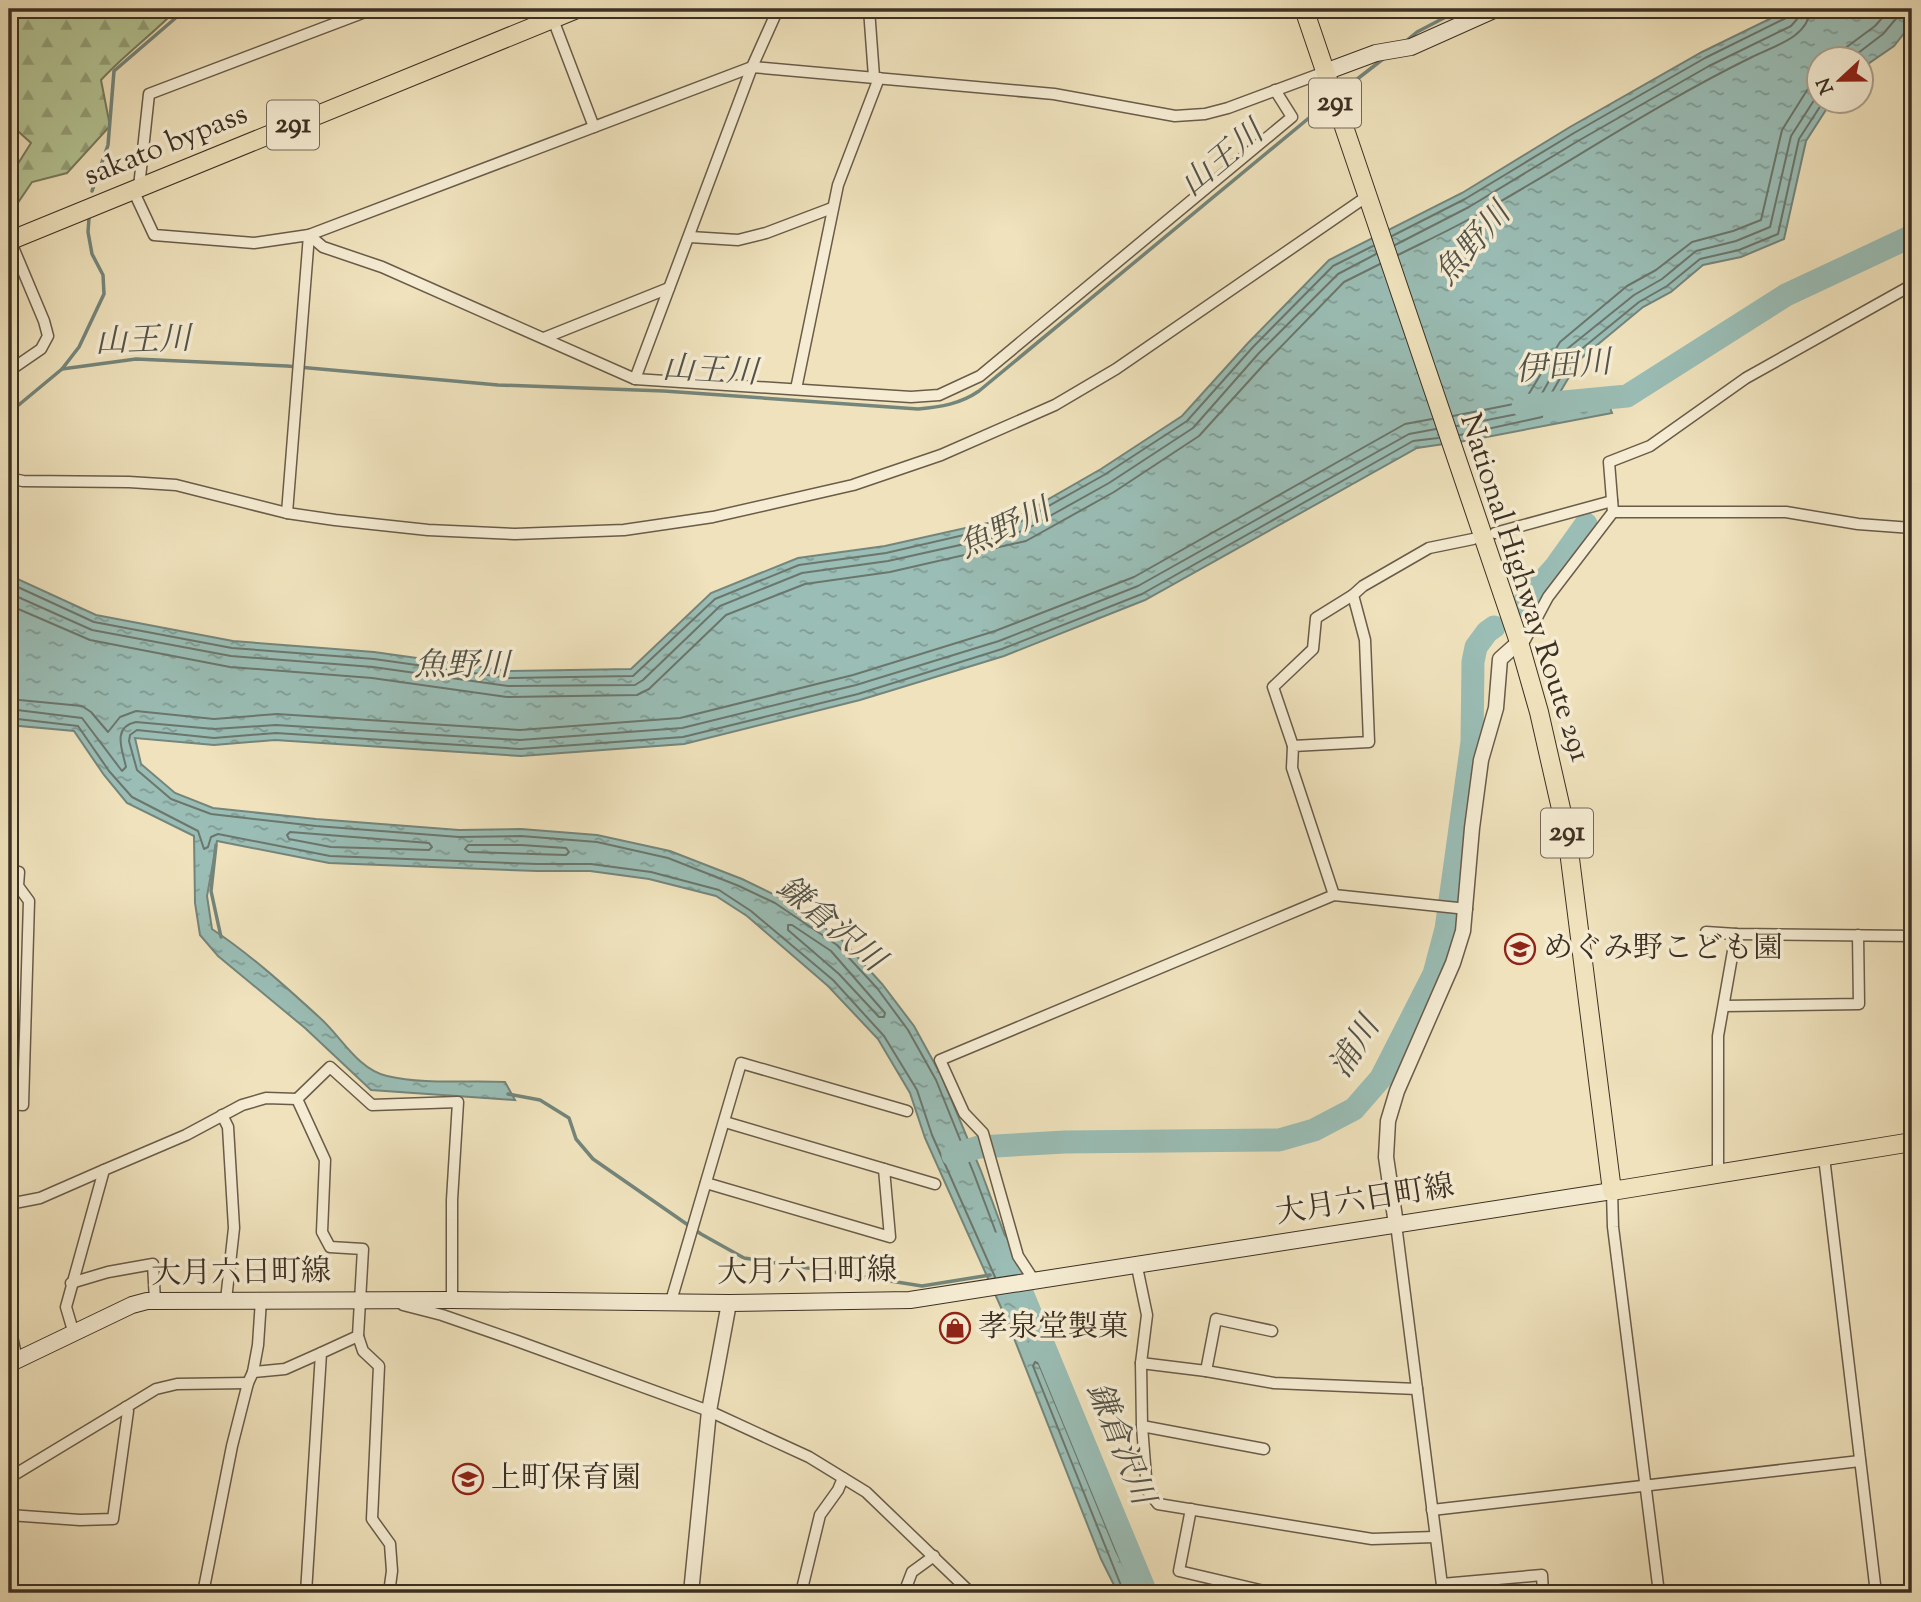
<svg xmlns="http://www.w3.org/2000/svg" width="1921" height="1602" viewBox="0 0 1921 1602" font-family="'Sorts Mill Goudy','Noto Serif JP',serif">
<defs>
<pattern id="forest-firs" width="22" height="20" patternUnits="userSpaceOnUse" patternTransform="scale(1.75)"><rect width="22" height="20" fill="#b4c494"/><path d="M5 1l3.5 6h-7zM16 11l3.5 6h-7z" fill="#94a078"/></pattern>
<pattern id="water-ripples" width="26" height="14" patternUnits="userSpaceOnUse" patternTransform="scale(1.75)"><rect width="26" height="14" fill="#9abdb5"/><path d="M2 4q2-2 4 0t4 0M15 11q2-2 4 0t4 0" fill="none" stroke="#7f9a93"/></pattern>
</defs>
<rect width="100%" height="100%" fill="#efe2bc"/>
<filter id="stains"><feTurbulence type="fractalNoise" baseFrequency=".00286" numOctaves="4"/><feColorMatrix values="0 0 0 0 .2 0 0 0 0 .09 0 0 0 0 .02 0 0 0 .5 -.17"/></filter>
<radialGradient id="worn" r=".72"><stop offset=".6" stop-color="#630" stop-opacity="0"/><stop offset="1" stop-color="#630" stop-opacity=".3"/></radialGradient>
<path fill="url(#forest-firs)" stroke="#787a5c" stroke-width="2" d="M9 9H177C153 34 125 54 101 80L110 126 67 173 32 182 13 210 9 213V178L31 143 9 123Z"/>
<polygon fill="#b4c494" stroke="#787a5c" stroke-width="2" points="9,900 15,908 16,1049 9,1062"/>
<path fill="url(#water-ripples)" stroke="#74857b" stroke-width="2" d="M1790 9H1912V23L1894 46 1862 68V60H1820V102H1831L1806 141 1784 239 1741 257 1703 265 1671 292 1643 307 1579 360 1549 411 1609 405 1612 413 1471 440 1417 448 1145 600 1004 656 860 700 684 744 521 756 275 740 214 745 135 738 141 764 175 793 213 808 316 819 459 830 521 829 597 835 670 851 742 879 779 897 841 939 882 984 914 1026 942 1077 981 1171 1008 1244 1025 1314 1122 1549 1145 1593H1118L1101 1559 1008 1323 925 1138 910 1093 878 1039 828 986 747 916 716 896 649 879 590 871H537L329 863 217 841 207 896 212 929C251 955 285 986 319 1017 341 1036 357 1069 387 1076 425 1085 466 1080 505 1082L515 1100 371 1090 305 1028 218 956 200 935 195 903 194 836 127 803 104 775 74 731 9 725V575L96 615 233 641 374 652 510 671 631 669 711 593 798 558 885 546 1019 516 1101 469 1182 416 1248 343 1329 260 1462 193 1570 127 1702 52Z"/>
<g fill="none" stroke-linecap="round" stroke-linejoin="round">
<g stroke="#6b766c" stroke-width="2">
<polyline points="1837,60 1844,49 1875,26 1890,9"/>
<polyline points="1849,60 1883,34 1900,14 1912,11"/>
<polyline points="1392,236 1465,199 1574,133 1705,58 1786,18 1791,9"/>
<polyline points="1395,245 1469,207 1578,141 1709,66 1791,26 1798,18 1800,9"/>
<path d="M1398 255C1424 242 1450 230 1475 216 1568 164 1656 104 1752 57 1774 46 1809 37 1810 9"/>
<polyline points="1453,416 1524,402 1560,342 1627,286 1656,270 1692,242 1733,231 1761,220 1782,130 1809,87 1820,78"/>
<polyline points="1457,426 1532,411 1567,349 1634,295 1662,279 1696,251 1736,241 1770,227 1791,136 1820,91"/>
<polyline points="1460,435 1542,417 1544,406 1573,356 1639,302 1667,286 1700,259 1739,250 1778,234 1799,139 1823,102"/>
<polyline points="9,583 94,622 232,648 374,659 509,678 633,676 715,599 799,565 886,553 1020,522 1104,475 1187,421 1253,347 1333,266 1373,246"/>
<polyline points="9,593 92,630 231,656 373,667 508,686 635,685 643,680 720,606 802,573 888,561 1023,531 1109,483 1193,428 1259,353 1338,274 1376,254"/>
<polyline points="9,605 90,640 230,667 372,678 507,697 637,695 649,689 726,615 805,584 890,572 1026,541 1114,492 1199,436 1267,361 1344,282 1380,264"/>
<polyline points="9,699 82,706 91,712 108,732 120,717 136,711 214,719 277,714 520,730 680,718 853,675 995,631 1134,577 1405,424 1432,419"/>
<path d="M9 709 82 718 122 771 126 767C122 749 112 727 136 722L214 729 276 725 520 740 682 728 856 685 999 641 1138 586 1409 434 1436 429"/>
<polyline points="9,718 78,726 109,771 132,797 198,831 204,849 208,847 211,837 218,834 330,856 537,864 591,864 651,872 719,890 751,911 833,980 884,1036 917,1090 932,1135 995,1277"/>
<polygon points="290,832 429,843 432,847 429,850 331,847 289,839 287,835"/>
<polygon points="468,845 521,845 566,848 569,852 566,855 469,852 465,849"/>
<polygon points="788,925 792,925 831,951 885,1013 884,1017 879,1017 839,974 788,930"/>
<polyline points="1007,1275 1001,1246 974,1174 936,1080 908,1030 877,988 837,945 775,903 739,886 668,858 597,842 521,836 459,837 316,826 211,814 171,799 137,770 129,741 130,735 137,730 214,738 276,733 520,749 683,737 858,694 1002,649 1142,594 1413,441 1438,438"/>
<polyline points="1124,1593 1033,1366 1035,1362 1039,1364 1116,1551 1137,1593"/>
</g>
<g stroke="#74857b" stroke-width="3.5">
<polyline points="1406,41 1417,32 1461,9"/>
<polyline points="1347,87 1383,59"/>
<polyline points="92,191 108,145 114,71 186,9"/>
<path d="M62 369 136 359 287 366 498 385 664 391 918 409C941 407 960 404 979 391L1321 108"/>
<polyline points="9,413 62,369 79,347 104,294 103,275 92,254 88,232 89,218"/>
<polyline points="216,845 211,891 221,937"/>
<polyline points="508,1094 540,1100 569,1118 576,1139 593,1159 701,1234 744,1258 922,1286 990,1275"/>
</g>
<g stroke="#9abdb5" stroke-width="23">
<polyline points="1523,406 1627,396 1786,295 1912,236"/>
<polyline points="1520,607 1556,566 1586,524"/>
<polyline points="953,1155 979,1147 1065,1142 1279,1140 1314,1130 1354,1109 1381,1078 1434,974 1446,929 1472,742 1473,662 1476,647 1487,632 1494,627"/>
<polyline points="996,1244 1013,1271 1146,1593"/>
</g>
<g stroke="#695c49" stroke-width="13">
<g id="minor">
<polyline points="549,9 594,127"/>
<polyline points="869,9 874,77"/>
<polyline points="890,9 923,12 932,9"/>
<polyline points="139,187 149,94 373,9"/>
<polyline points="133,190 154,235 254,243 309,235 752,67 1054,94 1175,116 1205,114 1228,108 1325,72"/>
<polyline points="309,235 323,247 382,267 635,379 911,397 939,395 980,376 1292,117 1275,90"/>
<polyline points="690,237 738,240 766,233 832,208"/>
<polyline points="544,338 669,288"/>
<polyline points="9,371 41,349 48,336 44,321 10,240"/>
<polyline points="635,379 752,67 778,9"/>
<polyline points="796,389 838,185 879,78"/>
<polyline points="9,478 23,481 129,482 176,485 287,513 335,520 428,530 515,534 624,530 713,517 853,485 941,455 1055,405 1116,369 1366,197"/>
<polyline points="1613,512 1786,512 1858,524 1912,528"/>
<polyline points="287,513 309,235"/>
<polyline points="1495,533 1612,501"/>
<polyline points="1519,642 1525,640 1548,597 1613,512 1609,462 1650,446 1746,378 1912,285"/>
<polyline points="1293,746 1273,687 1313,649 1316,618 1353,595"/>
<polyline points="1334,895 1292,768 1293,746 1369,742 1365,640 1353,595 1363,586 1429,548 1473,539"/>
<polyline points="1706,932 1736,934 1912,936"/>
<polyline points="1724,1006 1859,1004 1858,935"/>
<polyline points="9,1104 23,1105 29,901 18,886 19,872"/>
<polyline points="222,1115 228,1127 234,1228 226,1300"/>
<polyline points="725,1122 935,1184"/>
<polyline points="1824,1157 1876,1593"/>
<polyline points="1718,1174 1718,1036 1736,934"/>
<polyline points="706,1183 890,1237 884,1169"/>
<polyline points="1612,1191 1613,1227 1659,1593"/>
<polyline points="9,1204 40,1198 104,1170"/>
<polyline points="1396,1224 1443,1593"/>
<polyline points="1137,1267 1147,1315 1141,1363 1142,1426 1147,1490 1158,1504 1372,1539 1435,1537"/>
<polyline points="1035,1282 1018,1256 983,1133 964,1113 940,1060 1334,895 1467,909"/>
<polyline points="71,1283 108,1272 153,1264 155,1301"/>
<polyline points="671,1301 741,1063 907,1111"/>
<polyline points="403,1305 442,1315 517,1341 709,1411 809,1457 866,1492 971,1593"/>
<polyline points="9,1322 17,1360"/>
<polyline points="74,1334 66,1307 104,1170 186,1135 242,1105 266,1098 297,1099"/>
<polyline points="358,1336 363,1351 379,1366 372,1519 390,1544 392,1571 389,1593"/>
<polyline points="1141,1363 1206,1371 1274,1383 1417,1389"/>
<polyline points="1206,1371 1216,1319 1272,1331"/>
<polyline points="253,1372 285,1369 321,1353"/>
<polyline points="1142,1426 1264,1449"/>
<polyline points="9,1478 156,1389 177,1384 248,1383"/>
<polyline points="1191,1509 1179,1571 1272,1593"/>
<polyline points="1432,1510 1860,1461"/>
<polyline points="9,1515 80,1520 113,1519 128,1411 126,1407"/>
<polyline points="9,1540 9,1558"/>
<polyline points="1442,1584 1542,1575 1543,1593"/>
<polyline points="203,1593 232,1446 248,1383 253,1372 258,1345 261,1300"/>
<polyline points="306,1593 321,1353 358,1336 363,1249 330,1247 322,1232 325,1160 297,1099 330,1067 372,1105 458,1102 452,1200 452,1300"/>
<polyline points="801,1593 820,1515 838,1490 843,1478"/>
<polyline points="904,1593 912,1572 934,1556"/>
</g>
</g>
<g stroke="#695c49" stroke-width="17">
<g id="tertiary">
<polyline points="1396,1224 1386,1157 1388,1121 1397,1091 1453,963 1463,931 1472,828 1481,760 1496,708 1500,659 1519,642"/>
<polyline points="691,1593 709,1411 729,1303"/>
</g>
</g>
<g stroke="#3c3023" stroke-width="18">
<g id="secondary">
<polyline points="1325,72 1376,53 1411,47 1496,9"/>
<polyline points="9,1364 132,1305 147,1301 452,1300 729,1303 910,1300 1612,1191"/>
</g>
</g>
<g stroke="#3c3023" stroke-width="20">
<g id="trunk">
<polyline points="1304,9 1519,642 1539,712 1567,835 1612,1191 1912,1142"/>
<polyline points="9,241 577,9"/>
</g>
</g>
<use href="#minor" stroke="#f5ecd3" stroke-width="10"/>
<use href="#tertiary" stroke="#f5ecd3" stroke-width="14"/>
<use href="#secondary" stroke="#f5ecd3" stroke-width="16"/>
<use href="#trunk" stroke="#efe2bc" stroke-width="18"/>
</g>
<defs>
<g id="school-ring" transform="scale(1.575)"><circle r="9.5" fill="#f5ecd3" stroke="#8f2418" stroke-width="1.5"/><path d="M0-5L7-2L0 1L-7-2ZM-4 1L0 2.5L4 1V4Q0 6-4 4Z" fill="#8f2418"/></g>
<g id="shop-ring" transform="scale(1.575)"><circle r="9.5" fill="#f5ecd3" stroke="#8f2418" stroke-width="1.5"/><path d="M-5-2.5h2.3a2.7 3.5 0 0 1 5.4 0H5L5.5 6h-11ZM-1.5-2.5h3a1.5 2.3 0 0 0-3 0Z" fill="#8f2418"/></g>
</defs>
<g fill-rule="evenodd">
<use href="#school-ring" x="1520" y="949"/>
<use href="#shop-ring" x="955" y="1328"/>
<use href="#school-ring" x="468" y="1479"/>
</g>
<g text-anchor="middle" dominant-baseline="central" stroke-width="7" stroke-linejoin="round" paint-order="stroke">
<g fill="#f5ecd3" stroke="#746858" stroke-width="2">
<rect x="1309" y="78.5" width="52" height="49" rx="5"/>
<rect x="267" y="100.5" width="52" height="49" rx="5"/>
<rect x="1541" y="808.5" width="52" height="49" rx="5"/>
</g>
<g font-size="28" font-weight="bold" fill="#3c3023">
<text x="1335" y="103">291</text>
<text x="293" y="125">291</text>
<text x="1567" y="833">291</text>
</g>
<g font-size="30" fill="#3c3023" stroke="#f5ecd3">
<text transform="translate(166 146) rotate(-22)">sakato bypass</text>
<text transform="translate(1524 588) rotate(72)">National Highway Route 291</text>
<text transform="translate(1365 1201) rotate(-9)">大月六日町線</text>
<text transform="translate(807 1273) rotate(-1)">大月六日町線</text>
<text transform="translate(241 1274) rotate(-1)">大月六日町線</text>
</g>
<g font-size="30" fill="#3c3023" stroke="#f5ecd3" text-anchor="start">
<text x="1543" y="949">めぐみ野こども園</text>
<text x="978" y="1328">孝泉堂製菓</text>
<text x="491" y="1479">上町保育園</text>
</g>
<g font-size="32" font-style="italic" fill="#545348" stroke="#f5ecd3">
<text transform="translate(1223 160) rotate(-40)">山王川</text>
<text transform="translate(1474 245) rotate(-49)">魚野川</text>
<text transform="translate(143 342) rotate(-2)">山王川</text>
<text transform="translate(1563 368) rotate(-5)">伊田川</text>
<text transform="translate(710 372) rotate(3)">山王川</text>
<text transform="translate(1005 530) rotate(-25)">魚野川</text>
<text x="462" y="667">魚野川</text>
<text transform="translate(830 925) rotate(40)">鎌倉沢川</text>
<text transform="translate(1356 1048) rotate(-58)">浦川</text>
<text transform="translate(1119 1444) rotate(68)">鎌倉沢川</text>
</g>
</g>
<rect width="1921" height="1602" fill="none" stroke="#efe2bc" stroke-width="35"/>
<rect x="10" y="10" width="1900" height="1581" fill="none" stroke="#3c3023" stroke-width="3.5"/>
<rect x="18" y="18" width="1886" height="1567" fill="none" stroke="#3c3023" stroke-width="2"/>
<g transform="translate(1840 80) rotate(248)"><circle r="33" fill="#f5ecd3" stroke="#aba18d" stroke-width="2"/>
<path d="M0-5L12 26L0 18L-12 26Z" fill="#8f2418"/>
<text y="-10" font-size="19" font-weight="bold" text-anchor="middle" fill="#3c3023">N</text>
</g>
<rect width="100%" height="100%" filter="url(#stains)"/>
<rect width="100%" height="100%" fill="url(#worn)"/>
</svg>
